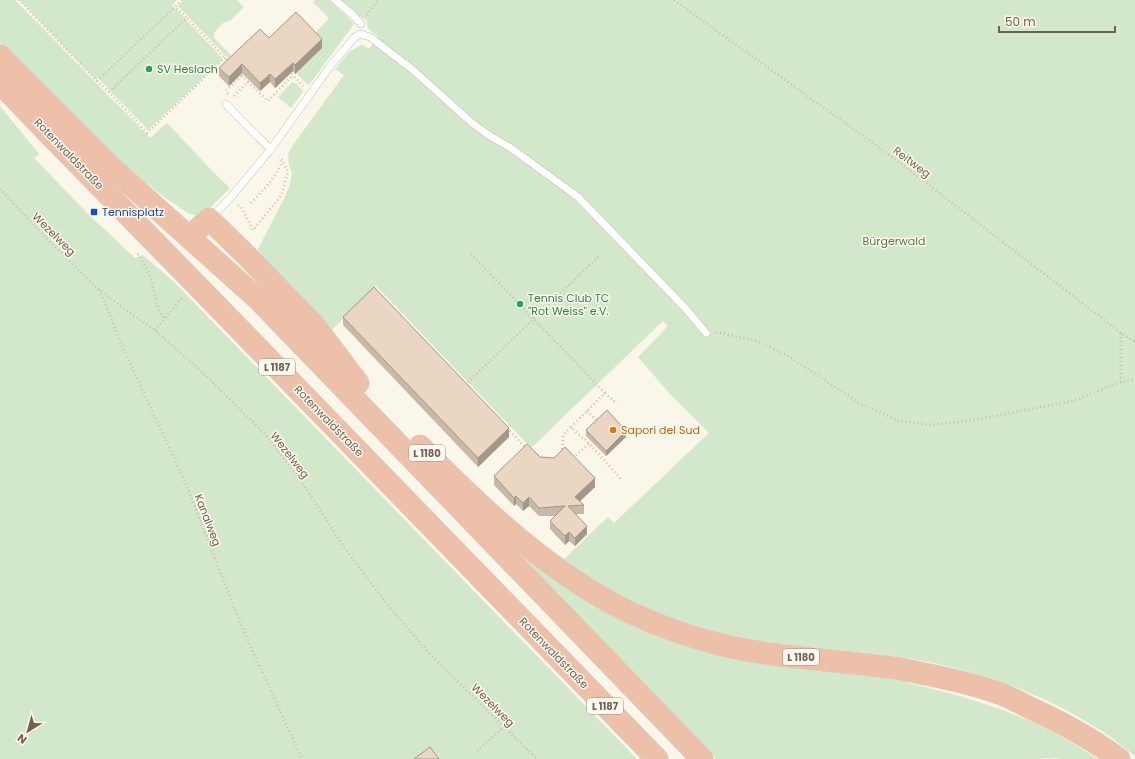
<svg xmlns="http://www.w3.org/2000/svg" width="1135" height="759" viewBox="0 0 1135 759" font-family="Poppins,sans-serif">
<rect width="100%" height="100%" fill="#faf6ea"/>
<g fill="#d3e7ca">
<polygon points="0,0 15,0 150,138 167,123 217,176 230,188 205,213 198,216 188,213 164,197 121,163 49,93 0,43"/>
<polygon points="20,0 177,0 172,5 223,59 148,130 98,78 96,80"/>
<polygon points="184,0 237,0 244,7 231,20 223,23 214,33 214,38 233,57 230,60 178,6"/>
<polygon points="315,0 329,0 349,18 354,24 309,85 308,85 296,73 322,48 312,37 329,18 313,2"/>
<path d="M341 0H1135V756C1122 746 1109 735 1095 727 1039 691 965 666 899 657 847 649 794 648 743 638 693 628 643 609 599 584 587 577 575 568 563 560L608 517 614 523 709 433 671 395 638 357 668 326 663 321 531 448 376 286 329 333 262 255 258 249 284 199 290 184 292 173 289 165 288 154 293 145 344 75 335 69 349 52 361 45H363L369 49 378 37 367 27V21L360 16Z"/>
<polygon points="292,82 297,84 303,91 300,96 291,108 279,98 278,97"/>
<polygon points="0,106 39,154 34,158 87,213 135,258 143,255 173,281 637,759 0,759"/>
<path d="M522 556 565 588 600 609 641 629 685 645 908 681V683C974 698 1042 719 1097 759H1062L1056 758 1035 759H716L522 558Z"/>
</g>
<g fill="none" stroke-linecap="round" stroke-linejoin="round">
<g stroke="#cbbfb1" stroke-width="8">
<g id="lane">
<polyline points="335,0 352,14 361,24"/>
<polyline points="226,104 257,136 271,149"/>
<polyline points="211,218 231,197 271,149 331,65 355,37 360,34 370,37 413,70 472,123 490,136 511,148 578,197 686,309 706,333"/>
</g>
</g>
<g stroke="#d8d2ce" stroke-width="23">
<g id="highway">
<polyline points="0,56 112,168 259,300 702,759"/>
<polyline points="0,83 49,134 218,307 657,759"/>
<polyline points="189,237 209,219 247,256 314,325 358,383"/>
<path d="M420 446C476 503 538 562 608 601 644 621 683 635 722 645 778 658 837 660 894 668 905 669 915 672 925 674 950 679 977 685 1001 694 1011 698 1021 703 1030 708 1061 722 1091 738 1119 759"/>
</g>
</g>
<g stroke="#d2bca8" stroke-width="2.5" stroke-dasharray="1 3" stroke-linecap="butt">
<polyline points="19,0 97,81 109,92 147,133 225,58"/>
<polyline points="182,0 175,7 187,18"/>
<polyline points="674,0 891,156 1121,333 1135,342"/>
<polyline points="367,15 378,0"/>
<polyline points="289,71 303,86"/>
<polyline points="97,81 175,7"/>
<polyline points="248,82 268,101 293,75"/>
<polyline points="109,92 187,18 229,62"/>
<polyline points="228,94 226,91 242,75 239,73"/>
<polyline points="234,96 248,82 242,75"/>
<polyline points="0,189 45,237 97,288 126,310 155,330 201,371 265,434 299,478 344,547 390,608 429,653 504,727 537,759"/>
<path d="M251 203C263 190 276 178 282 161"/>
<polyline points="238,205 241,207 253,230 281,196 288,172 282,160 279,157"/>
<path d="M138 254C142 261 147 269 150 277 155 290 155 309 165 319"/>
<polyline points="471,254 605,393 571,427 581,437 584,438 622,480"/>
<polyline points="99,290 108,310 119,339 186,484 241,625 302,759"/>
<polyline points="155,330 183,297"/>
<polyline points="716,333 721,333 756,341 788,356 859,403 897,420 929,425 968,421 1073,401 1121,382 1135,379"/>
<polyline points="1121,382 1121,333"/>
<polyline points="465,385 599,256"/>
<polyline points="605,393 617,404"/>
<polyline points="587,411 598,422"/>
<polyline points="507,428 526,448"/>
<polyline points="562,453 563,435 571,427"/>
<polyline points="573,458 589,444"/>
<polyline points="477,751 504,727"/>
</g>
<use href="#lane" stroke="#fff" stroke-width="7"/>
<use href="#highway" stroke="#edc1a9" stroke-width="22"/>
</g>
<g fill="#c9b8a8">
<polygon points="269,38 322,48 295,74 293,71 275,88 270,82 260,91 242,73 229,86 219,76 219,68"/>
<polygon points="343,317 509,437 478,467 343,325"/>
<polygon points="586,430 626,437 606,456 586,436"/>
<polygon points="540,457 595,487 580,501 584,505 584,514 576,514 587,534 575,546 569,541 565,545 550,529 550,521 555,516 539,516 529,506 523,511 516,504 514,506 494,485 494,476"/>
</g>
<g fill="#a49688">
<polygon points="322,39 322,48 295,74 295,65"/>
<polygon points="293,63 293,71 275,88 275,79"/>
<polygon points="242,64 242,73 229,86 229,77"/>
<polygon points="270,74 270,82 260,91 260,83"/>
<polygon points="509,428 509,437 478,467 478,458"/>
<polygon points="626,431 626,437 606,456 606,451"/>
<polygon points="595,478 595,487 575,506 575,497"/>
<polygon points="516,496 516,504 514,506 514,498"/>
<polygon points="529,497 529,506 523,511 523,503"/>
<polygon points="587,526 587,534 575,546 575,538"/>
<polygon points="569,532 569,541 565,545 565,536"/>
</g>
<g fill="#ead6c3" stroke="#a49688">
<polygon points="296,12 322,39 295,65 293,63 275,79 270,74 260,83 242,64 229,77 219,68 260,29 269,38"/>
<polygon points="374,287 509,428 478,458 343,317"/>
<polygon points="607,410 626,431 606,451 586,430"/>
<polygon points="527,444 540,457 554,458 565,447 595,478 575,497 584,505 568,506 587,526 575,538 569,532 565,536 550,521 565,506 539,508 529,497 523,503 516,496 514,498 494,476"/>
<polygon points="430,747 439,759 414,759"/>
</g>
<g fill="#2e9e5b" stroke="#fdf9f0" stroke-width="1.5">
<circle cx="149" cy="69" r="4"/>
<circle cx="520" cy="304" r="4"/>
</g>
<rect fill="#1a4fb4" stroke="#fdf9f0" stroke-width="1.5" x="90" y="208" width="8" height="8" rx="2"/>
<circle fill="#e8710a" stroke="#fdf9f0" stroke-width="1.5" cx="613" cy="430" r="4"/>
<g text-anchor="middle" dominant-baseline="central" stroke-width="3" stroke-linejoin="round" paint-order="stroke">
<g fill="#fdf9f0" stroke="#9c8e80" stroke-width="1">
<rect x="259" y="359" width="36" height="16" rx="3"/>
<rect x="409" y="445" width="36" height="16" rx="3"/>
<rect x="783" y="649" width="36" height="16" rx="3"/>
<rect x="587" y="698" width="36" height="16" rx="3"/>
</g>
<g font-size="10" font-weight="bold" fill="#726050">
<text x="277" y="367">L 1187</text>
<text x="427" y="453">L 1180</text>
<text x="801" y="657">L 1180</text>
<text x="605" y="706">L 1187</text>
</g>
<g font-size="11" fill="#27864d" stroke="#fdf9f0" text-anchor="start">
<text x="157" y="69">SV Heslach</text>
<text x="528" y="298">Tennis Club TC<tspan x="528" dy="13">"Rot Weiss" e.V.</tspan></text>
</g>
<g font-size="11" fill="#726050" stroke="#fdf9f0">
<text transform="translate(69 154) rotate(46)">Rotenwaldstraße</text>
<text transform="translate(912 162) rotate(37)">Reitweg</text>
<text transform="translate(54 234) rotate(45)">Wezelweg</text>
<text transform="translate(329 421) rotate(46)">Rotenwaldstraße</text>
<text transform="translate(290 455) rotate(52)">Wezelweg</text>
<text transform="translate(208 520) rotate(69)">Kanalweg</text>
<text transform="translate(554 653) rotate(46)">Rotenwaldstraße</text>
<text transform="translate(493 705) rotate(45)">Wezelweg</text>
</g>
<g font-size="11" fill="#164399" stroke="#fdf9f0" text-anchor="start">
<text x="102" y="212">Tennisplatz</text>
</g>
<g font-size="11" fill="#567c4d" stroke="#fdf9f0">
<text x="894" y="241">Bürgerwald</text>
</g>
<g font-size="11" fill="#c56008" stroke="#fdf9f0" text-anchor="start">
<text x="621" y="430">Sapori del Sud</text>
</g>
</g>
<g transform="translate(28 731) rotate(217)" stroke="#fdf9f0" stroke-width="3" paint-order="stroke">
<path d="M0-3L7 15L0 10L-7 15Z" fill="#726050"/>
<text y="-6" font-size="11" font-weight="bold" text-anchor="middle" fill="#726050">N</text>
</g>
<path d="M999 26v6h116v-6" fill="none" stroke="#726050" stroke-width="2"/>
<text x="1005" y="26" font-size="12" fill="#726050" stroke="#fdf9f0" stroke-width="3" paint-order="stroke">50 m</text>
</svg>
